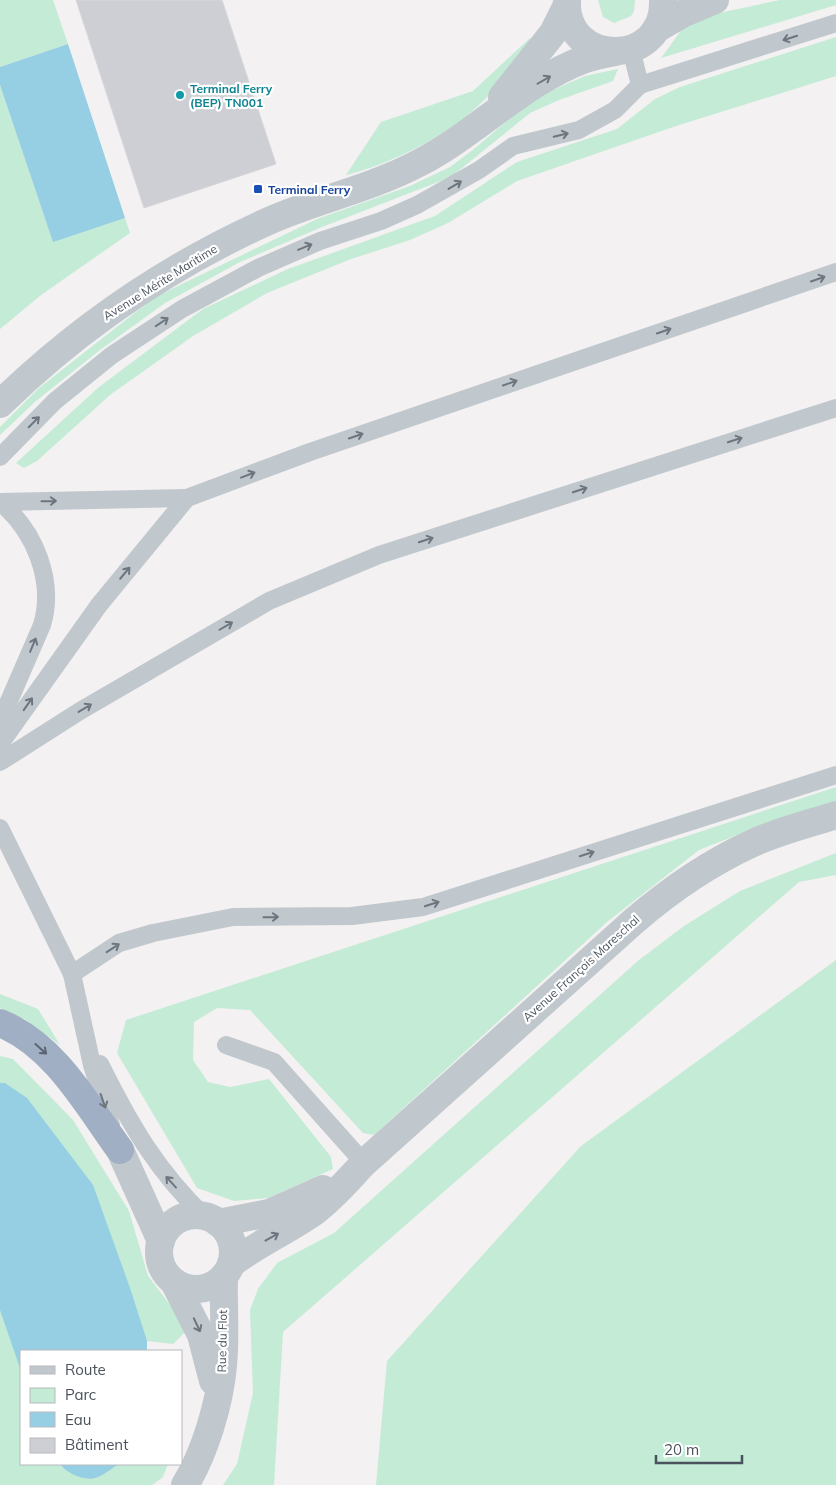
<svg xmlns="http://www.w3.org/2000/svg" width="836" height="1485" viewBox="0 0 836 1485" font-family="Mulish,sans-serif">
<rect width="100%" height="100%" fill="#f3f1f1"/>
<g fill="#c4ebd6">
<polygon points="0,0 53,0 68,44 0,67"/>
<polygon points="598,0 635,0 634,11 631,16 614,23 603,17"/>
<polygon points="780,0 836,0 836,5 661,58 683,28 700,17"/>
<polygon points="836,37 836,76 676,126 517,181 448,223 410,240 351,259 267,293 193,336 110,395 37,461 24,468 16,463 99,387 203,309 288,269 435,216 517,162 617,129 655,99 680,87"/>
<path d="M530 38 532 45C514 65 498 88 478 106 444 137 391 164 346 175L381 122 473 91Z"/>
<polygon points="618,69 613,81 559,100 530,113 451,177 322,227 240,262 165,303 100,350 36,401 0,435 0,427 39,388 155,297 317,219 410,186 450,167 474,149 522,108 548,92 585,76"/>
<polygon points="0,85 53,241 125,218 130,233 41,295 0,329"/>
<polygon points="836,787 836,801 760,826 699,850 607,922 374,1135 363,1133 250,1010 217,1008 194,1022 193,1060 208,1082 230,1087 269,1079 331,1157 333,1169 268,1198 234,1201 197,1188 117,1053 126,1020"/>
<polygon points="836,853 836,875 799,882 283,1332 274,1485 223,1485 237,1464 253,1393 250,1310 258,1289 277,1263 334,1233 639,960 684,926 740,891"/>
<polygon points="836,960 836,1485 376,1485 387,1361 581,1146"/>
<polygon points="0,994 38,1009 60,1045 26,1020 0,1008"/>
<polygon points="0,1056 13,1059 73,1120 129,1211 148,1276 180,1318 185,1332 173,1344 147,1341 147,1351 21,1351 21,1464 168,1464 163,1477 152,1485 0,1485"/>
</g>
<g fill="#96cee3">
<polygon points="68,44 125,218 53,242 0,85 0,67"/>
<polygon points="0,1083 5,1083 27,1098 93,1185 130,1288 147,1341 147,1351 21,1351 21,1371 0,1310"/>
<path d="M60 1464H119C112 1468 103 1476 95 1478 84 1481 66 1473 60 1464Z"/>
</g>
<polygon fill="#cecfd4" stroke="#d5d6db" points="76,0 222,0 276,164 144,208"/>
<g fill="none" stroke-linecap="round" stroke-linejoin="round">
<g stroke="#c0c7cd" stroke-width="18">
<polyline points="631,49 640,85"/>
<polyline points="0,457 55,401 112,355 182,309 258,268 320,241 381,221 417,205 479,170 513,146 579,130 615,110 640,85 836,23"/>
<path d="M0 502C35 531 55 581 42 625L0 722"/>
<polyline points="0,502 187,498"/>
<polyline points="0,744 99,605 187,498 310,452 836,272"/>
<polyline points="0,762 80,711 269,601 379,555 836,408"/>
<polyline points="0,828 72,974 92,1065 111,1125"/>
<polyline points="72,974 119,943 153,933 233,917 352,916 423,907 836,775"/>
<polyline points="226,1045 274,1062 364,1163"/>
<path d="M100 1064C130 1124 156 1170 205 1217"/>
</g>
<g stroke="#c0c7cd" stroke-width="28">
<path d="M567 0C563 67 666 69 663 0"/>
<polyline points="656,29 684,13 715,0"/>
<polyline points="502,97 553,33 567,5"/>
<path d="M0 404C79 327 170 265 271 220 319 199 372 188 419 163 477 133 523 82 585 59 595 56 605 54 615 52"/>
<polyline points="120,1150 161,1241"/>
<circle cx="196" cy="1252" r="37"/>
<polyline points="218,1223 269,1213 323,1189"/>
<path d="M231 1264C257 1244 287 1231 314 1212 333 1198 348 1180 364 1163L634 921C670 890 709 863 753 843 779 831 808 824 836 815"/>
<polyline points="174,1282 201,1335 213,1381"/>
<path d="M185 1485C205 1453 220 1402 223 1365 226 1335 223 1306 224 1276"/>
</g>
<path stroke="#a0afc3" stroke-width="28" d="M0 1023C55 1045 87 1105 120 1150"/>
</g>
<defs><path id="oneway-shaft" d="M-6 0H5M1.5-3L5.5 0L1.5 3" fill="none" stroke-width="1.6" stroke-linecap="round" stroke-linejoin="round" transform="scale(1.25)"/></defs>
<g stroke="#6d757e">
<use href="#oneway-shaft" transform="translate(790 38) rotate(162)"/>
<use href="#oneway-shaft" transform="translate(544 80) rotate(-30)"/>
<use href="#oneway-shaft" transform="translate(561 135) rotate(-14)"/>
<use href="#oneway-shaft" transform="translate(455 185) rotate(-31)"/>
<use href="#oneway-shaft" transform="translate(305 247) rotate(-22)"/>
<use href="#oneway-shaft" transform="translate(818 279) rotate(-19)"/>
<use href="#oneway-shaft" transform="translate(162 322) rotate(-34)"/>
<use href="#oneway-shaft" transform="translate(664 331) rotate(-19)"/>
<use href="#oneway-shaft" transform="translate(510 383) rotate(-19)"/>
<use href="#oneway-shaft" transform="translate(34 422) rotate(-45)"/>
<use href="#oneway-shaft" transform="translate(356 436) rotate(-19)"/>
<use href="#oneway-shaft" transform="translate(735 440) rotate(-18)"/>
<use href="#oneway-shaft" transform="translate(248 475) rotate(-21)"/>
<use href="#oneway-shaft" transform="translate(580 490) rotate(-18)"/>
<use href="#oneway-shaft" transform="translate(49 501) rotate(-1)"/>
<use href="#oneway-shaft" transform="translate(426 540) rotate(-18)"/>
<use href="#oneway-shaft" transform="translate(125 573) rotate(-50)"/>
<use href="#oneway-shaft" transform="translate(226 626) rotate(-30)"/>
<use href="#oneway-shaft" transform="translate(33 645) rotate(-67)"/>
<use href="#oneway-shaft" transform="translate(28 704) rotate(-55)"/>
<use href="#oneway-shaft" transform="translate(85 708) rotate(-31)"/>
<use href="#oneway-shaft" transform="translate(587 854) rotate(-18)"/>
<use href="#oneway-shaft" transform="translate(432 904) rotate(-18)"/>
<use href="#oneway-shaft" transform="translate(271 917) rotate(-1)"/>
<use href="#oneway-shaft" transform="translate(113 948) rotate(-33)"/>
<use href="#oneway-shaft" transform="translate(103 1101) rotate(71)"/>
<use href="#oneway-shaft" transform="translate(171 1182) rotate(-132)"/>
<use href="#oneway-shaft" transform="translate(272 1237) rotate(-29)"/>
<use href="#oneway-shaft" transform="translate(197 1325) rotate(65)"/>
</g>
<use stroke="#5b6571" href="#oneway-shaft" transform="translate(41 1049) rotate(42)"/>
<circle fill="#0f9aa8" stroke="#fff" stroke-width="2" cx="180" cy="95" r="5"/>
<rect fill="#1a4fb4" stroke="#fff" stroke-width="2" x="253" y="184" width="10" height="10" rx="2.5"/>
<g text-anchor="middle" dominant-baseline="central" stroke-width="4.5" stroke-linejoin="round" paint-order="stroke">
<g font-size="12" font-weight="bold" fill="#0d838f" stroke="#fff" text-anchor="start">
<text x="190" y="88">Terminal Ferry<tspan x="190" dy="14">(BEP) TN001</tspan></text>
</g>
<g font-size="12" font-weight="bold" fill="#164399" stroke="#fff" text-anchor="start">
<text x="268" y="189">Terminal Ferry</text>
</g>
<g font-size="12" fill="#4a525c" stroke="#fff">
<text transform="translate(160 282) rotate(-32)">Avenue Mérite Maritime</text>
<text transform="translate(581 968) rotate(-42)">Avenue François Mareschal</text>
<text transform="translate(222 1341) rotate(-89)">Rue du Flot</text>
</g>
</g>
<rect x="20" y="1350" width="162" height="115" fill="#ffffff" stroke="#b7babe"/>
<rect x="30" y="1366" width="25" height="8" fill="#c0c7cd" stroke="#b7babe"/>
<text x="65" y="1375" font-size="15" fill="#4a525c">Route</text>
<rect x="30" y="1388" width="25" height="15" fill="#c4ebd6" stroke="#b7babe"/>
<text x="65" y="1400" font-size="15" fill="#4a525c">Parc</text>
<rect x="30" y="1412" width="25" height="15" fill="#96cee3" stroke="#b7babe"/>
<text x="65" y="1425" font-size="15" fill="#4a525c">Eau</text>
<rect x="30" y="1438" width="25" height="15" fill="#cecfd4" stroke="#b7babe"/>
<text x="65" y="1450" font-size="15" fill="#4a525c">Bâtiment</text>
<path d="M656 1455v8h86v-8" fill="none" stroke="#4a525c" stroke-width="2.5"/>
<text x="664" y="1455" font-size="15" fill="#4a525c" stroke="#ffffff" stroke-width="4" paint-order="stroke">20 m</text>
</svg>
